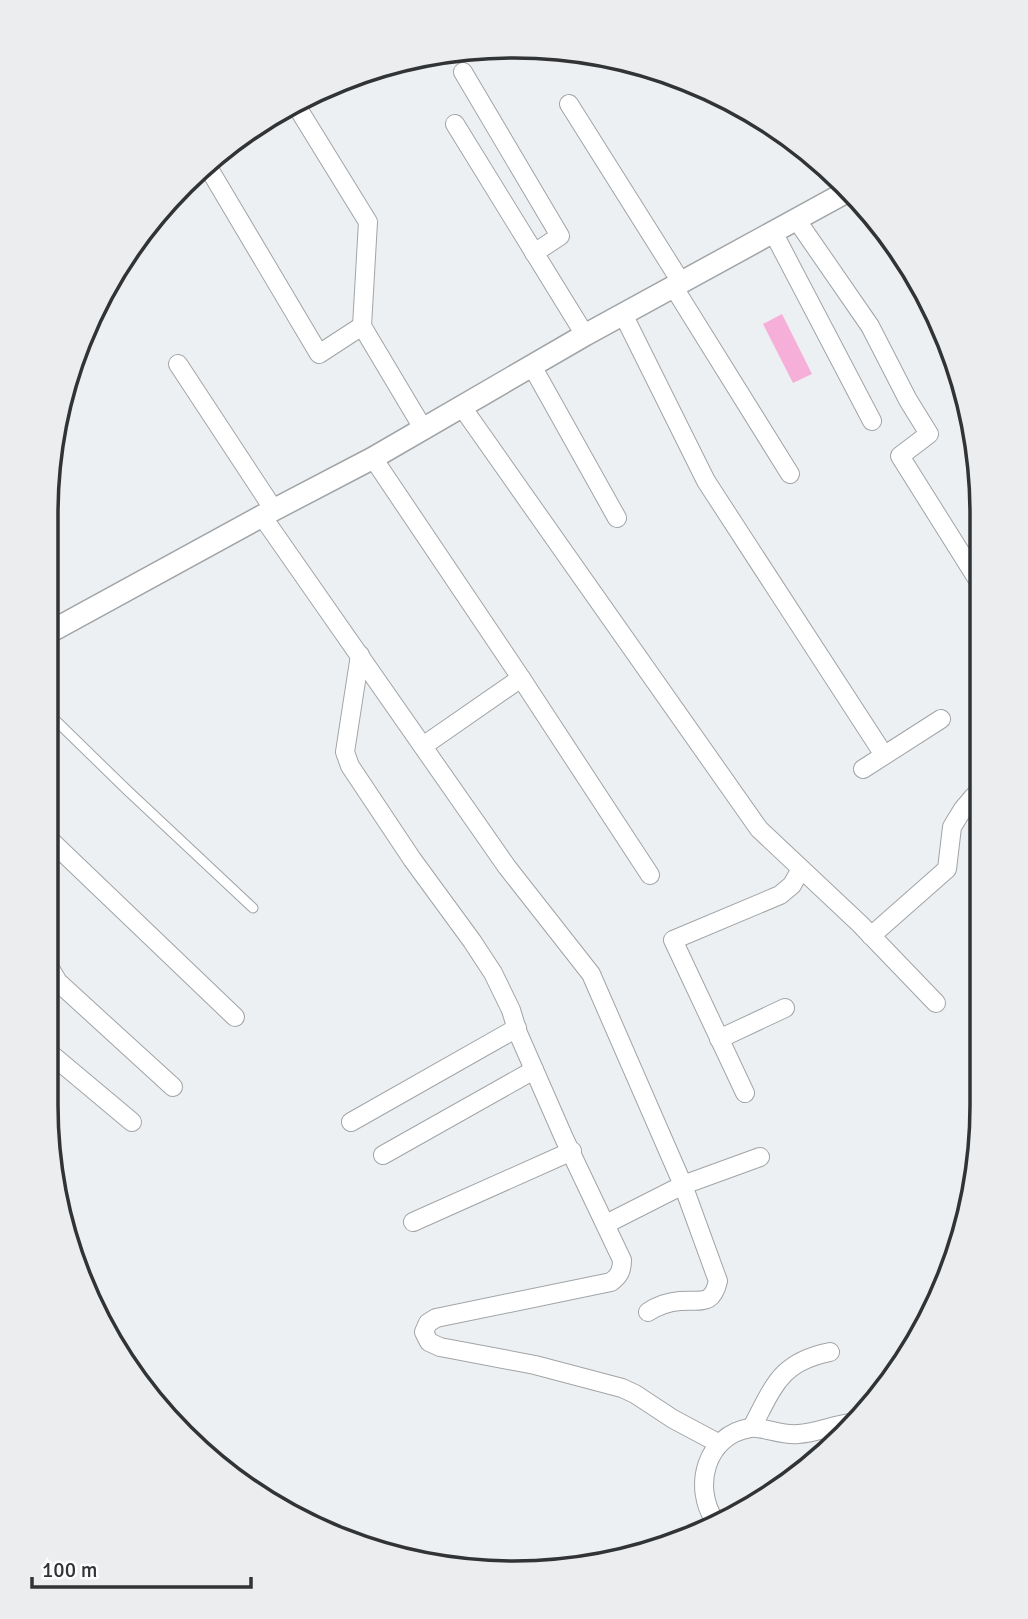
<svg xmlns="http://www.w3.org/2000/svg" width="1028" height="1619" viewBox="0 0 1028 1619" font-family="Signika,sans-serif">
<rect width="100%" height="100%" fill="#edf0f2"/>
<polygon fill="#f6afd8" points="782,314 812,374 793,383 763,324"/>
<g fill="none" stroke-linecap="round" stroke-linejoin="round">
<g stroke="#a1a4a6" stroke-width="11">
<polyline id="service" points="48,713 127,790 253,908"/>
</g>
<g stroke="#a1a4a6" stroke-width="20">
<g id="minor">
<polyline points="463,72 560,236 534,253"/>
<polyline points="294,102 368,222 362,326 424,430"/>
<polyline points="569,104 681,282"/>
<polyline points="455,124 585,335"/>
<polyline points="205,162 319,354 362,326"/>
<polyline points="796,219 870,326 908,400 929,434 900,456 981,585"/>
<polyline points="773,232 872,421"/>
<polyline points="673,286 790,474"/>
<polyline points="623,314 706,481 884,755"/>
<polyline points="178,364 274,510"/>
<polyline points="532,366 617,518"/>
<polyline points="462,407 759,829 860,924 936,1003"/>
<polyline points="373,458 521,678 650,875"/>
<path d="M262 516 507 867 591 974 683 1185 718 1281C712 1307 700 1299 680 1301 668 1302 657 1306 648 1312"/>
<path d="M360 655 345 752 350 766 412 859 472 941 493 973 511 1010 518 1033 564 1138 622 1260C622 1271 619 1276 611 1282L436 1318 428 1323 424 1332 429 1342 440 1347 535 1365 622 1388 635 1394 673 1419 718 1443"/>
<polyline points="423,746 521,678"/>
<polyline points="863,769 941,719"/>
<polyline points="47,837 235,1017"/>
<polyline points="871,936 947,869 952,827 963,809 974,796"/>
<polyline points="46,962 58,982 173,1087"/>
<polyline points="719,1039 785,1008"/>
<polyline points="46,1050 132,1122"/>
<polyline points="745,1093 673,940 780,895 792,885 801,869"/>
<polyline points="351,1122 517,1028"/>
<polyline points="383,1155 534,1070"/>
<polyline points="413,1222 572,1151"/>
<polyline points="606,1224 683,1185 760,1157"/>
<path d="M752 1427C774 1386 780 1362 830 1352"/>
<path d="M715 1521C692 1487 706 1435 750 1428 762 1426 782 1436 798 1434 816 1433 833 1425 851 1423"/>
</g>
</g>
<g stroke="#a1a4a6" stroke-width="24">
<polyline id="tertiary" points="48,633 262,516 373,458 585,335 850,190"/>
</g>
<use href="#service" stroke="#fff" stroke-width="9"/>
<use href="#minor" stroke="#fff" stroke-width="18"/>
<use href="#tertiary" stroke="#fff" stroke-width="21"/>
</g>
<path d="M0 0H1028V1619H0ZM514 58H514A456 456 0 0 1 970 514V1105A456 456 0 0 1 514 1561H514A456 456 0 0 1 58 1105V514A456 456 0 0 1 514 58Z" fill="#ebedef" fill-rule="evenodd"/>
<path fill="none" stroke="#323334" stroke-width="3.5" d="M514 58H514A456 456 0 0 1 970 514V1105A456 456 0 0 1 514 1561H514A456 456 0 0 1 58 1105V514A456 456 0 0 1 514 58Z"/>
<path d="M32 1577v10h219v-10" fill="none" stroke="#323334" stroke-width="3.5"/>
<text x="42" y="1577" font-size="21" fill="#323334" stroke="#fbfdff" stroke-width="5" paint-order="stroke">100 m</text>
</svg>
